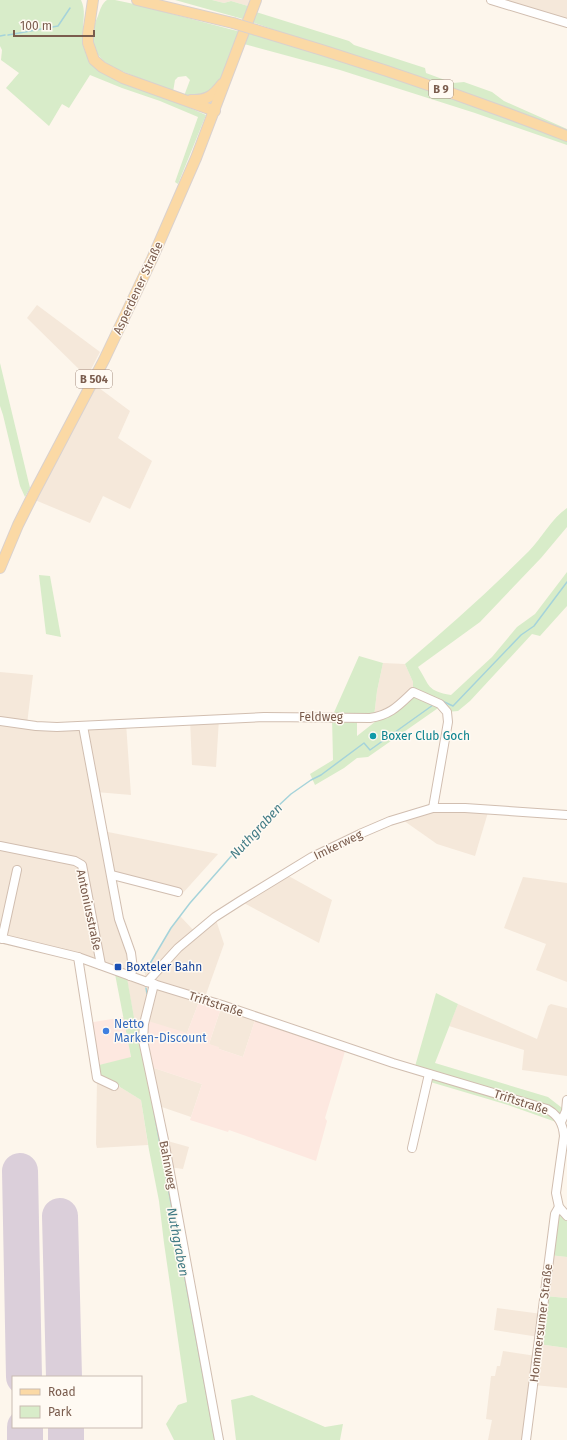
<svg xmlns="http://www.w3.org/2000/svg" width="567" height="1440" viewBox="0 0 567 1440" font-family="'Fira Sans',sans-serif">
<rect width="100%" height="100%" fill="#fdf6ec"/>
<g fill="#f5e8da">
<polygon points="212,0 250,0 248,6 231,1 224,3"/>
<polygon points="491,0 567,0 567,23"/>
<polygon points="37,305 100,352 87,377 27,318"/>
<polygon points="95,385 130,411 118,438 152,461 130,509 103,496 90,523 35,500"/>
<polygon points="383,663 405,664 413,682 413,692 374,717 377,691"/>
<polygon points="0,672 33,675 27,724 126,723 131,795 96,792 103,831 218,854 182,894 112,875 132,971 145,981 145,972 171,928 180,916 196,933 215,917 224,944 204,1000 200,999 187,1033 143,1040 135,1023 126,975 0,938"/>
<polygon points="219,719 216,767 192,765 190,720"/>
<polygon points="433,808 489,809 475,856 437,844 400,818"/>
<polygon points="285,874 332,900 319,943 240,901"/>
<polygon points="523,877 567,883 567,982 536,970 546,944 504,928"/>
<polygon points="458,1004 537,1039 548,1006 551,1004 567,1008 567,1076 522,1070 524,1050 449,1026"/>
<polygon points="222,1005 256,1017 243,1057 219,1049 209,1044"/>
<polygon points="148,1066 202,1084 191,1117 156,1105"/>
<polygon points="97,1078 119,1085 120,1087 141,1100 148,1145 97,1148 96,1144"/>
<polygon points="164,1140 189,1147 183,1169 169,1167"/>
<polygon points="549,1255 567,1257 567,1298 544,1296"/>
<polygon points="497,1308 542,1314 539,1337 494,1330"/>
<polygon points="538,1344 567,1348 567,1388 533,1385 526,1440 488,1440 492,1420 486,1419 491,1376 495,1376 497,1366 500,1366 503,1351 536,1356"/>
</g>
<g fill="#fde8e0">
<polygon points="200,999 222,1005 209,1044 219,1047 219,1049 243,1057 256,1017 346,1048 325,1118 327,1121 316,1161 229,1130 228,1132 190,1120 202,1084 148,1066 145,1020 187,1033"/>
<polygon points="124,1017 131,1058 95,1066 88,1023"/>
</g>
<g fill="#d8ecc9">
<path d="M0 0H81C86 11 83 19 83 31 83 45 87 55 94 66L206 115 178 184 175 182 198 117 160 101 122 88 90 75 69 108 62 104 49 126 6 88 19 73 1 60 2 50 0 46Z"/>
<path d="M107 0H115L134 4 241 32 221 82 201 99 184 96 190 80 186 76 178 77 175 80 173 92 112 67C91 54 88 37 98 16 100 10 102 3 107 0Z"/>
<polygon points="175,0 212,0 224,3 231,1 248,6 243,19"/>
<polygon points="256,12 349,41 354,45 425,68 426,73 453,83 464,82 492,92 504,101 567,129 567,132 252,22"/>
<polygon points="247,33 305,49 439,92 567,140 567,145 475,113 340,70 244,44"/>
<polygon points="0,363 30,488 25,497 20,486 3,415 0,406"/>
<path d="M567 508V527L541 558 480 622 418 667C430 686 427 691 451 695L492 657 517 627 535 614 567 572V606L540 636 532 634 470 701 458 711 447 712 441 706 368 757 357 758 344 768 315 785 310 774 333 760 332 717 359 656 383 663 377 691 374 717 357 718V736L413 692V682L405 664C447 628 489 591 529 551 542 538 551 519 567 508Z"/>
<polygon points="39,575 50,576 61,637 46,634"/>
<polygon points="115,974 127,978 135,1023 143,1040 219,1440 174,1440 166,1424 178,1405 187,1402 164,1243 159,1201 149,1150 141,1100 120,1087 119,1085 97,1078 95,1066 131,1057"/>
<polygon points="436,993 458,1004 435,1063 548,1097 566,1111 561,1122 556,1122 508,1105 427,1081 428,1074 414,1070"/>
<polygon points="559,1207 567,1216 567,1257 549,1255"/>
<polygon points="544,1296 567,1298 567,1348 538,1344"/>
<polygon points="252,1395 325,1427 343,1424 340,1440 236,1440 231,1400"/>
</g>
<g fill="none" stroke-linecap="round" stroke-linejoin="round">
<g stroke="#a5d3da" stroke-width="1.5">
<polyline points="8,35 58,26 70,8"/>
<polyline points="0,36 5,35"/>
<polyline points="440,700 453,706 521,635 534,626 567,582"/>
<polyline points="145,972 171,928 190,903 262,821 291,794 311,780 321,775 364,743 370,750 433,705"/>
<polyline points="146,988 147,994"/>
<polyline points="152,1101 215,1440"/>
</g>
<g stroke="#dbcfda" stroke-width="36">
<polyline points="20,1171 24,1377"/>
<polyline points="60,1216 64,1377"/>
<polyline points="25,1427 25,1440"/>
<polyline points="66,1427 66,1440"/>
</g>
<g stroke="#d1beb0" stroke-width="10">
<g id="minor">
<polyline points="491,0 567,23"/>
<path d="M0 721 36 726 57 727 264 717 370 718C391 715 399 705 413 692L440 704 447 712 448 722 433 808"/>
<polyline points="83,726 119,919 131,953 133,969 130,976"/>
<polyline points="0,846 75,861 82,865 101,965"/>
<polyline points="112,875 178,892"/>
<path d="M0 938 78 957 147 982 222 1005 393 1063 547 1109C558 1115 563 1123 564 1136L556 1193 559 1207 567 1216"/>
<polyline points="2,939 17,870"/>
<polyline points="78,957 97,1078 114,1086"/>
<polyline points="147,982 178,948 215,917 240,901 312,857 362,833 390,821 433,808 465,808 567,815"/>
<polyline points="154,984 144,1024 143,1040 164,1140 219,1440"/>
<polyline points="561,1122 566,1111 567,1100"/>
<polyline points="412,1148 429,1074"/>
<polyline points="526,1440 555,1214 559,1207"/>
</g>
</g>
<g stroke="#dad1cd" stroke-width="12">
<g id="major">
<polyline points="93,0 88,34 88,43 94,60 102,67 123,78 215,111"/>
<polyline points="137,0 233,23"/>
<path d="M256 30C361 61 465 96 567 136"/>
<path d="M191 100C206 101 213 96 222 84"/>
<polyline points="0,568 18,525 34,493 104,360 152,259 196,158 256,0"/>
</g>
</g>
<use href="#minor" stroke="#fff" stroke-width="8"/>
<use href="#major" stroke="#fbd9a5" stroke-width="10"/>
<g stroke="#dad1cd" stroke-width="12" stroke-linecap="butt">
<polyline id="major-bridge" points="233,23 256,30"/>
</g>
<use href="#major-bridge" stroke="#fbd9a5" stroke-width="10"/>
</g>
<circle fill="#0f9aa8" stroke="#fffaf3" stroke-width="1.5" cx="373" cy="736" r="4"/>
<rect fill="#1a4fb4" stroke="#fffaf3" stroke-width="1.5" x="114" y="963" width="8" height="8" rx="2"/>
<circle fill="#3f7fe0" stroke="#fffaf3" stroke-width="1.5" cx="106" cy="1031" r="4"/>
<g text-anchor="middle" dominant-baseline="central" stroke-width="3" stroke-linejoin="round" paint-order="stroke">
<g fill="#fffaf3" stroke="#a28b7f" stroke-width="1">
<rect x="429" y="80" width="24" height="18" rx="3"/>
<rect x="76" y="370" width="36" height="18" rx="3"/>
</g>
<g font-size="11" font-weight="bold" fill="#7a5c4d">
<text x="441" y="89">B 9</text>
<text x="94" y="379">B 504</text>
</g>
<g font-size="12" fill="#7a5c4d" stroke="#fffaf3">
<text transform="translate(138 288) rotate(-65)">Asperdener Straße</text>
<text x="321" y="717">Feldweg</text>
<text transform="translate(338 845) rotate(-26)">Imkerweg</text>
<text transform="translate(89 910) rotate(78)">Antoniusstraße</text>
<text transform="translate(216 1004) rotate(18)">Triftstraße</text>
<text transform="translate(521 1102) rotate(18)">Triftstraße</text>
<text transform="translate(168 1165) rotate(79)">Bahnweg</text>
<text transform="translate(541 1323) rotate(-83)">Hommersumer Straße</text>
</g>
<g font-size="12" fill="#0d838f" stroke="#fffaf3" text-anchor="start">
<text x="381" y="736">Boxer Club Goch</text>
</g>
<g font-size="12" fill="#164399" stroke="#fffaf3" text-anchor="start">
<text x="126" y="967">Boxteler Bahn</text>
</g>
<g font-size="12" fill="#366cbe" stroke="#fffaf3" text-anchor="start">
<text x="114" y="1024">Netto<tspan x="114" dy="14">Marken-Discount</tspan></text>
</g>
<g font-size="13" font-style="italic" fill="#437c86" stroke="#fffaf3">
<text transform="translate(256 831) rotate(-47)">Nuthgraben</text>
<text transform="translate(178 1242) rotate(79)">Nuthgraben</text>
</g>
</g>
<rect x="12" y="1376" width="130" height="52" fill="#fffaf3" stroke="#cabbb1"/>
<rect x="20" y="1389" width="20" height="6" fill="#fbd9a5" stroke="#cabbb1"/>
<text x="48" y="1396" font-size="12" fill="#7a5c4d">Road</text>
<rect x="20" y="1406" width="20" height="12" fill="#d8ecc9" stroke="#cabbb1"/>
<text x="48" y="1416" font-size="12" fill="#7a5c4d">Park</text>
<path d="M14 30v6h80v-6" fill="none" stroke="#7a5c4d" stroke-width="2"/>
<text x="20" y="30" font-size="12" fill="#7a5c4d" stroke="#fffaf3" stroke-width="3" paint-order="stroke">100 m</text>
</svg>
